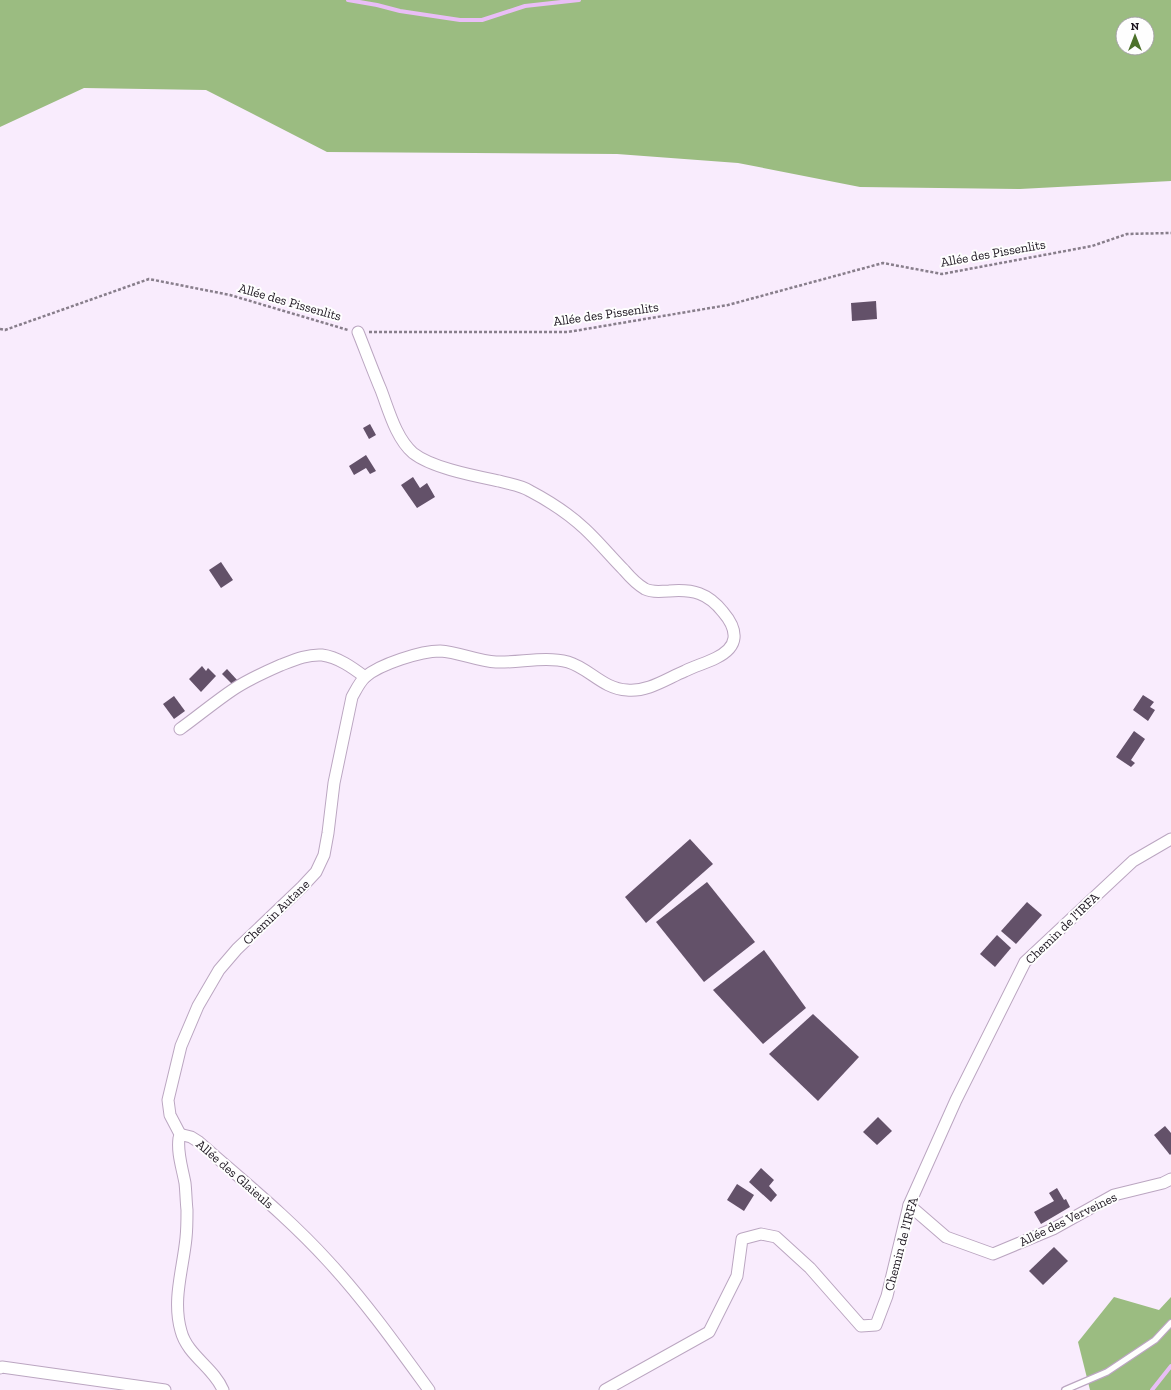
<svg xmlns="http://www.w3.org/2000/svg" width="1171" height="1390" viewBox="0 0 1171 1390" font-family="'Zilla Slab',serif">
<rect width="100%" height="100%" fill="#f9ecfd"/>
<g fill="#9bbc81" fill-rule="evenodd">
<path d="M0 0H1171V181L1020 189 860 187 738 163 617 154 327 152 206 90 84 88 0 127ZM1123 24H1147V48H1123Z"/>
<polygon points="1114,1297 1159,1310 1171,1297 1171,1390 1090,1390 1078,1342"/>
</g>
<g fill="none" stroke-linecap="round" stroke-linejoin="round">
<g stroke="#e9bef6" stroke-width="4">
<polyline points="348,0 377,5 400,11 460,20 482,20 525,6 579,0"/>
<polyline points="1152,1390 1171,1366"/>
</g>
</g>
<g fill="#635169">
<polygon points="876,301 877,319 852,321 851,303"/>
<polygon points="370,424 376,435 369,439 363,428"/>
<polygon points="366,455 376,471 370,474 366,468 354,475 349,466"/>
<polygon points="413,477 420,488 427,483 435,497 417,508 401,485"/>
<polygon points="221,562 233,580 221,588 209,570"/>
<polygon points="202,666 206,671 208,668 216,676 201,692 189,679"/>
<polygon points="227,669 238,681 234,686 222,674"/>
<polygon points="1143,695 1154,702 1150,707 1155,710 1148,721 1133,710"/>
<polygon points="174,696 185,711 174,719 163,704"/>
<polygon points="1134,731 1145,739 1131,760 1135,763 1131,767 1116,757"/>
<polygon points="690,839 713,864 646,923 625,897"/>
<polygon points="707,882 755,942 704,982 656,922"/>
<polygon points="1027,902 1042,915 1016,944 1001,931"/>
<polygon points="997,935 1011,948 995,967 980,954"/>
<polygon points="764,950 806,1008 763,1044 713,990"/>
<polygon points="813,1014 859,1057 818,1101 769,1054"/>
<polygon points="878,1117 892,1131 877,1145 863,1132"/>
<polygon points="1165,1126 1171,1133 1171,1154 1170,1155 1154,1135"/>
<polygon points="761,1168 774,1180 769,1186 777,1195 771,1202 749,1182"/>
<polygon points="737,1184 754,1195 744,1211 727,1200"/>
<polygon points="1057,1188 1064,1200 1066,1199 1070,1207 1041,1224 1034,1212 1054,1201 1049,1193"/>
<polygon points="1054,1247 1068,1261 1043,1285 1029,1271"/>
</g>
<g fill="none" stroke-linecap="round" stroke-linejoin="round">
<g stroke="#bba6c1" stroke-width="8">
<polyline id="service" points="1065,1390 1107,1372 1155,1340 1171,1323"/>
</g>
<g stroke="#bba6c1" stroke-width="13">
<g id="minor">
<path d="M180 729C198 716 216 701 234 689 249 679 265 672 281 665 294 660 308 654 322 655 338 657 353 668 365 677"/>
<path d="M181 1136 170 1115 168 1100 181 1046 198 1006 219 970 237 949 302 887 316 872 324 855 328 833 334 783 352 697C356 690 359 683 365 677 380 664 421 651 440 651 459 652 477 661 496 662 520 663 545 656 568 662 589 668 603 689 627 690 648 692 666 679 685 671 695 666 706 663 716 658 724 654 733 648 734 638 735 629 729 619 723 612 708 593 693 589 669 591 661 591 653 593 645 589 638 585 630 577 624 570 611 557 599 542 585 529 569 514 549 501 530 491 521 485 509 484 499 481 475 476 432 468 413 453 396 438 389 411 381 390 373 371 366 352 358 332"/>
<polyline points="909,1205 946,1237 993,1254 1053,1229 1114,1195 1163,1183 1171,1179"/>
<polyline points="0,1368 2,1367 165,1390"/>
<path d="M223 1390C214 1368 187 1355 181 1331 172 1300 183 1269 186 1238 187 1229 187 1219 187 1210 186 1201 186 1192 185 1183 182 1167 177 1153 179 1138L183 1135 191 1137 199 1142C243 1181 289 1218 328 1261 365 1301 397 1346 429 1390"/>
<polyline points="605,1390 709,1332 737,1276 742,1239 761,1234 776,1237 810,1268 861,1326 876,1325 887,1296 909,1205 956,1100 1025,962 1133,861 1171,839"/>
</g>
</g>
<g stroke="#887e8b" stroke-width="2.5" stroke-dasharray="3 2" stroke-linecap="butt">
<polyline points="0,329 5,330 149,279 230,295 348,330"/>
<polyline points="369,332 568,332 728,305 883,263 942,274 1092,246 1127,234 1171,233"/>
</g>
<use href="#service" stroke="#fff" stroke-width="5.5"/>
<use href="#minor" stroke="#fff" stroke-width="11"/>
</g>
<g text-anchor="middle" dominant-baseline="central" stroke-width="4" stroke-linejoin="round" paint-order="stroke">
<g font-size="13" fill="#1d1620" stroke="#fefefe">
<text transform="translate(993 253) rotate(-10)">Allée des Pissenlits</text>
<text transform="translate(290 302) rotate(16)">Allée des Pissenlits</text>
<text transform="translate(606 314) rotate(-8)">Allée des Pissenlits</text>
<text transform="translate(276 912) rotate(-44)">Chemin Autane</text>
<text transform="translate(1062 928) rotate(-44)">Chemin de l'IRFA</text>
<text transform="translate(235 1174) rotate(41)">Allée des Glaieuls</text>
<text transform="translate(1068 1219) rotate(-26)">Allée des Verveines</text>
<text transform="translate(901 1244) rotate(-75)">Chemin de l'IRFA</text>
</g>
</g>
<g transform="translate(1135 36)"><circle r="19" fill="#fefefe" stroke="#a4a1a5"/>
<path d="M0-3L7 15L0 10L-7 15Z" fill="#4c712a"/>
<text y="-6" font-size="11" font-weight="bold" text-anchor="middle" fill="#1d1620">N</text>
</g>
</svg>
